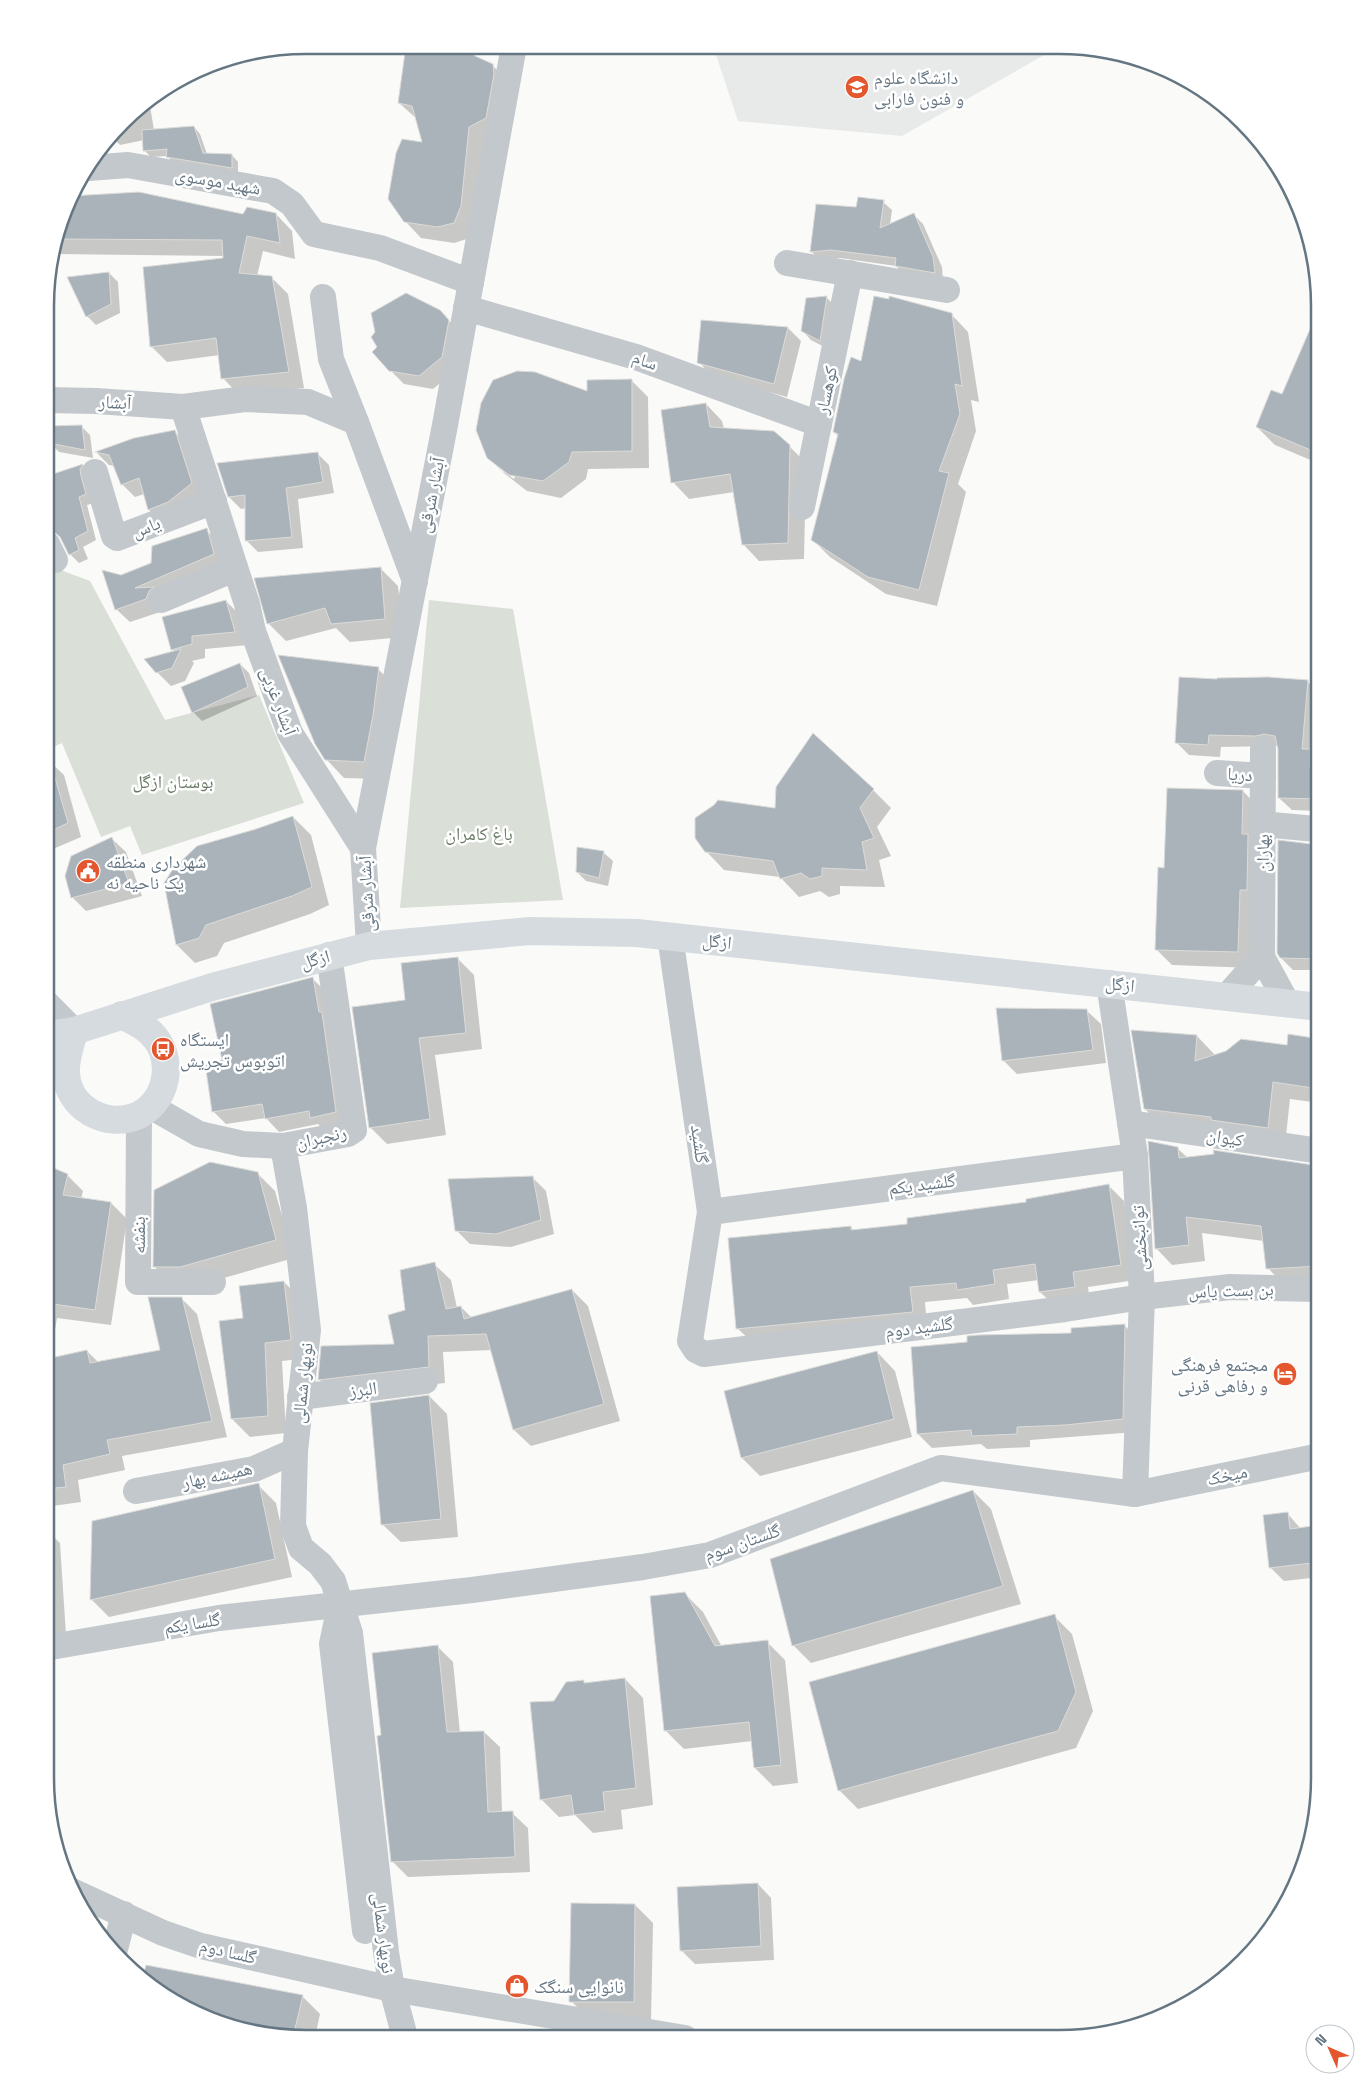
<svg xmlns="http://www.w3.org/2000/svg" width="1365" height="2084" viewBox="0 0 1365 2084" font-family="'Space Grotesk','Noto Naskh Arabic',sans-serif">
<rect width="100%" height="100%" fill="#fafaf8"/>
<polygon fill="#e8e9e9" points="713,46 1043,47 1046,54 902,136 738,121"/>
<g fill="#dadfd7">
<polygon points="47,565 90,581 165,720 259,695 304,803 142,855 130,826 101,837 62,743 47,750"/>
<polygon points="429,600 513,609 563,900 400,908"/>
</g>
<g fill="#0003" fill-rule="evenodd">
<polygon points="474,57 492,65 508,81 470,238 454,243 421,238 405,221 423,144 417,119 399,103"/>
<polygon points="149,100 154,130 194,127 200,134 207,154 232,155 238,162 238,174 174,163 167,156 151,157 144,150 144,140 120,145 112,137 133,110"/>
<polygon points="70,196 244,215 276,214 292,231 295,259 263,251 257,276 272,278 288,294 304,388 239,395 223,378 220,355 167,362 151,346 224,259 224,256 53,254"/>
<polygon points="883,202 892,210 890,225 914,215 923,224 942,267 943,281 905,275 896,266 840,258 820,260 811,251 857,208"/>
<polygon points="109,273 118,282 120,313 96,325 87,316"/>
<polygon points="827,298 835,306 828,349 811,340 802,330"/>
<polygon points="439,311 462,334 455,371 433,389 404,384 390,370"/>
<polygon points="1320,312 1320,464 1275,445 1257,427 1283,396"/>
<polygon points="951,314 968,332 979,402 971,400 976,431 958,484 966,492 937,606 886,594 830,557 813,540 839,437 834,432 862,362"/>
<polygon points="788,328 801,341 787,397 712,376 699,362"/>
<path d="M631 380 648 397 649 468 588 469 586 479 561 498 527 491 505 474 488 457 588 393ZM501 467 515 477 514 479 501 470Z"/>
<polygon points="706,404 722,421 724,429 789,446 806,463 804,559 759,561 743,544 734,492 689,499 673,482"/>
<polygon points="81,426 90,435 93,458 59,452 50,443"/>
<polygon points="174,431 187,444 204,497 162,522 149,510 144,494 135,497 122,484 115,466 109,465 97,453 134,439"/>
<polygon points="317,453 329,465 334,493 298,499 303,548 258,552 246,540 246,508 241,509 229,497"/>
<polygon points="83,465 91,474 94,503 87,505 96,540 83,547 88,559 79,563 70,554 62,539 50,522 47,522 47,477"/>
<polygon points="206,530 220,543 226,567 160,612 130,622 116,609 121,576 153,564"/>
<polygon points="380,568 398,586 403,637 350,642 336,628 286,641 268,623"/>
<polygon points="226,601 240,615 248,645 205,649 205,658 192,661 194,663 185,681 171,686 157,672 175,652 172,649"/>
<polygon points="240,664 249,673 257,696 202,721 193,712"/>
<polygon points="378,669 396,687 382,779 344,778 326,759"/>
<polygon points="1307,681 1320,694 1315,756 1320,761 1320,811 1292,810 1279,798 1279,746 1221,747 1220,757 1189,755 1177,743"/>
<polygon points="50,762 64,775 81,837 46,852 46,764"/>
<polygon points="873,790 891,808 877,827 891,856 879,860 885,887 840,886 840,894 829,897 820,891 799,897 780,877 724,870 706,851 776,810"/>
<polygon points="1243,791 1259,808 1253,968 1172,965 1156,949 1165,869"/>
<polygon points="293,817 311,835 329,905 310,914 224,943 217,956 195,963 177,945 165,883 257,831"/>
<polygon points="112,839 126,852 142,896 86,911 72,897"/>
<polygon points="1320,847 1320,970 1293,970 1281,958"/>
<polygon points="604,853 613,861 608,886 586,881 577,872"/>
<polygon points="457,958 474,975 482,1049 435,1055 446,1135 387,1144 370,1127 406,1001"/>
<polygon points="312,978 325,991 349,1125 324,1130 318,1124 279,1132 266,1118 226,1124 213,1111 223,1061"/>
<polygon points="1087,1011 1101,1024 1106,1063 1017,1074 1003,1060"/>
<polygon points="1197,1036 1214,1054 1214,1056 1320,1040 1320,1103 1290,1099 1285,1145 1162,1126 1145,1109"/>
<polygon points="1177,1148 1188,1158 1215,1156 1320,1167 1320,1283 1284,1285 1268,1268 1264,1241 1202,1233 1205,1261 1172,1265 1156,1248"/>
<polygon points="46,1166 67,1175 83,1191 81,1199 111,1203 127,1219 111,1325 57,1318 50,1360 87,1351 99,1363 162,1351 181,1298 197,1314 227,1437 122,1456 125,1470 78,1480 81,1502 45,1507"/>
<polygon points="257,1173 275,1191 294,1258 199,1285 172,1285 154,1266"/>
<polygon points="532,1177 546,1191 554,1234 511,1247 470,1244 457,1231"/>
<polygon points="1109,1186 1124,1201 1136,1280 1088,1287 1090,1302 1056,1307 1040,1292 1039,1280 1007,1284 1009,1299 973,1305 967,1298 925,1302 927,1326 753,1343 737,1328 851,1227 854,1231 908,1225"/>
<polygon points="434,1264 451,1280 457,1308 461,1307 472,1318 572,1290 588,1306 620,1421 531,1446 514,1430 492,1350 443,1352 445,1383 335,1395 319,1379 396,1346 407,1311"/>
<polygon points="284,1282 302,1300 308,1358 282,1361 286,1433 250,1437 232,1419 244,1319"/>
<polygon points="1124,1325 1138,1339 1136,1432 1030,1440 1030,1447 987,1449 981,1444 932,1448 918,1434 912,1348 1073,1334"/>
<polygon points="877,1352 895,1371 912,1437 760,1476 742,1458"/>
<polygon points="429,1396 447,1414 458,1537 401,1542 382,1524"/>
<polygon points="258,1485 276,1503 292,1577 109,1617 91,1599"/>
<polygon points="973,1491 991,1509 1021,1604 811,1663 793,1645"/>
<polygon points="1287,1513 1301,1529 1320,1527 1320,1577 1284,1581 1270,1567"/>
<polygon points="45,1529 60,1543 66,1635 45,1637"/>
<polygon points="685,1594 703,1612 722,1647 767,1642 785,1660 798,1783 773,1786 755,1768 752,1741 684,1749 666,1731"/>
<polygon points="1054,1616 1072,1634 1093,1711 1076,1748 858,1809 840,1791 810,1683"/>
<polygon points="437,1646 453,1662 460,1733 484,1732 500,1747 502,1813 512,1813 528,1828 530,1872 408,1877 392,1861 383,1737"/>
<polygon points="625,1679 643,1698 653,1805 621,1810 623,1829 593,1833 575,1815 559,1817 541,1799 555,1702 584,1682 586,1684"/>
<polygon points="758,1884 771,1898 774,1960 695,1964 681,1950"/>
<polygon points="635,1905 653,1923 651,2020 589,2019 571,2001"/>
<polygon points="146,1967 302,1996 320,2014 315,2037 272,2037 206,2019 147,1985 143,1981"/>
</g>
<g fill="#aab3b9" stroke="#dcdcda">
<polygon points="406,45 459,45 475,56 493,64 494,74 486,118 469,127 461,206 454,223 437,227 404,222 388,199 396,153 402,139 422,142 412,106 398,103"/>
<polygon points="194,126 203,153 232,154 232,168 166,157 167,149 143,151 142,130"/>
<polygon points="139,192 243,214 247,207 276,213 280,243 247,236 239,273 272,276 289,372 221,379 216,338 150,347 143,267 223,258 222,240 57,239 70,196"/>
<polygon points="858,197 884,200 880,228 914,213 933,257 935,273 895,266 896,258 831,250 810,252 816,204 856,207"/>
<polygon points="109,272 111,304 86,317 67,277"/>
<polygon points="406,293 440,310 449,320 442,357 419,376 389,371 372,352 377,347 371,337 375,332 371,313"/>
<polygon points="827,296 820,341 801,331 806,298"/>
<polygon points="874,296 889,299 889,296 952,313 962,386 955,384 960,414 939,471 949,473 919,590 868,577 811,540 838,434 833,432 844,379 851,357 861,361"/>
<polygon points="1320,306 1320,454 1256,427 1271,390 1282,394"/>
<polygon points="701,320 788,327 774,384 697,363"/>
<polygon points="517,371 535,372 587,391 587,380 632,379 632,451 572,452 569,462 543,481 509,475 487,458 476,430 481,403 493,380"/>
<polygon points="706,403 710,427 774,431 790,445 788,543 742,545 730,474 671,483 661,410"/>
<polygon points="82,425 85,450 49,443 49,426"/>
<polygon points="175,430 192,483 168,502 148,510 139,478 121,485 109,455 95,452 134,438"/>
<polygon points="318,452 323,482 286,488 292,537 245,541 245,495 228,497 217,463"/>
<polygon points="83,464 80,469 81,476 86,494 79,497 88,531 75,538 79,550 69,555 60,537 53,531 47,516 47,476"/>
<polygon points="207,528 214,554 135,588 154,587 149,591 146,599 115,610 102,570 121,575 151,563 152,546"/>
<polygon points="381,567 385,619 331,624 325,608 267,624 254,578"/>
<polygon points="226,600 235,632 192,636 192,644 171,650 162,617"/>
<polygon points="181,649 172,668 156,673 144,659"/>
<polygon points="278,655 379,667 373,715 364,762 325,760 315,744"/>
<polygon points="240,663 248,687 192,713 181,687"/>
<polygon points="1179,677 1217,679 1217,678 1268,677 1308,680 1302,749 1310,749 1310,767 1320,767 1320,799 1278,798 1278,749 1275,736 1264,734 1256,736 1209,735 1208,745 1175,743"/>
<polygon points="813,733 874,789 860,808 874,838 862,842 867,870 822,868 822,876 810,879 801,873 780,879 773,861 705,852 695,838 695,818 714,805 718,800 775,808 776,787"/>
<polygon points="46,764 51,764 68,823 46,833"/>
<polygon points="1167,788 1243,790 1242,834 1248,834 1247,890 1240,890 1238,952 1155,950 1158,867 1164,868"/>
<polygon points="293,816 312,887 292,896 206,925 199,938 176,945 164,883 173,869 197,846 256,829"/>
<polygon points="112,837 129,883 71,898 65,876 71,856"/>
<polygon points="1278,840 1320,845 1320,959 1280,958 1277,953"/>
<polygon points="577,847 604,851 599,878 576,872"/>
<polygon points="458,957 466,1033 419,1038 430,1119 369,1128 352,1007 405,1000 401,963"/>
<polygon points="313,977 319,1012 322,1012 336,1112 310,1118 309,1111 265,1119 262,1104 212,1112 205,1063 222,1060 210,1004"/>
<polygon points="996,1008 1087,1009 1093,1050 1002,1061"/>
<polygon points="1131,1030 1197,1035 1195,1061 1226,1051 1241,1039 1287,1045 1288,1034 1320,1039 1320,1089 1273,1082 1268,1128 1211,1120 1211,1117 1144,1109"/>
<polygon points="1148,1141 1178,1147 1179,1158 1214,1154 1213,1150 1320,1166 1320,1266 1266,1269 1261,1226 1186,1217 1189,1245 1155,1249"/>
<polygon points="210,1162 258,1172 276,1240 180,1267 153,1267 154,1190"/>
<polygon points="46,1165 68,1174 63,1195 111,1202 95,1310 46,1303"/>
<polygon points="533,1176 541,1220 496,1234 455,1231 448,1179"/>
<polygon points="1109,1184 1121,1265 1073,1272 1075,1287 1039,1292 1035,1264 993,1270 995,1284 957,1290 956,1283 910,1287 913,1312 736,1329 728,1238 851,1226 851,1230 907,1224 907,1218 1026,1202 1026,1199"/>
<polygon points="435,1262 446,1309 461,1306 464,1319 572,1289 604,1404 513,1430 486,1334 428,1336 429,1367 318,1380 321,1346 394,1344 388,1315 405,1310 400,1270"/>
<polygon points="284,1281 291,1340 265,1343 268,1416 231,1419 219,1321 243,1318 239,1286"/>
<polygon points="148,1297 182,1297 212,1421 107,1440 110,1454 63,1465 66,1487 45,1489 46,1359 87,1350 90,1363 160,1350"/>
<polygon points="1125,1324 1123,1419 1065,1425 1017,1427 1017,1434 972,1436 971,1430 917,1434 911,1347 967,1342 967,1336 978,1335 1071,1333 1071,1328"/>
<polygon points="877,1351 894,1419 741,1458 724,1391"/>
<polygon points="429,1395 441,1519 381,1525 370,1403"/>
<polygon points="259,1483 275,1559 90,1600 92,1521"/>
<polygon points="973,1490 1003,1586 792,1646 770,1559"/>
<polygon points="1288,1512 1290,1529 1320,1525 1320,1562 1269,1568 1263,1515"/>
<polygon points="685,1592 715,1646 768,1640 781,1765 754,1768 749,1722 664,1731 650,1596"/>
<polygon points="1055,1614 1076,1692 1058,1731 838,1791 809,1682"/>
<polygon points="438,1645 447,1732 484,1731 488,1812 513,1811 515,1857 391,1862 377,1736 381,1735 372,1653"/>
<polygon points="625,1678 636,1788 603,1792 605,1811 574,1815 571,1795 540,1800 530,1702 554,1701 566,1682 584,1680 584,1683"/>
<polygon points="758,1883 761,1946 680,1951 677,1887"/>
<polygon points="571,1903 635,1904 634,2002 569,2002"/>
<polygon points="146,1965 303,1995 293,2037 272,2037 206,2019 147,1985 142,1980"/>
</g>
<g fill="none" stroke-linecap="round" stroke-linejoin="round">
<g stroke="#c3c8cc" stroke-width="26">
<polyline points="89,168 128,165 273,191 292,204 314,234 380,248 471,282"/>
<polyline points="787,263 947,290"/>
<polyline points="323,297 331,359 356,422"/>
<polyline points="466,308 636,357 819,424"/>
<polyline points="47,400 96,401 183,407 245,399 308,402 356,422 415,581"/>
<polyline points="183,407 247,604 253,631 290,733 363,848"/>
<polyline points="95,472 114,536 117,538 214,501"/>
<polyline points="802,507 850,273"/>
<polyline points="47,544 55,560"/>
<polyline points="161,600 234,569"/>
<polyline points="1217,773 1263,776"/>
<polyline points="1262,824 1316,829"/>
<polyline points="670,936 710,1212 690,1341 696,1350 704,1354 1065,1309 1142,1297 1230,1287 1320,1289"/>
<polyline points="369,946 363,848 445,425 514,46"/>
<polyline points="1262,957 1263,749"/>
<polyline points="1109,983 1135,1156 1142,1297 1135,1494"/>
<polyline points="1228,995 1262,957 1287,1003"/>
<polyline points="46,1003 74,1031"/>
<polyline points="150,1106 199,1134 243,1144 283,1146 348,1134 354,1130 329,955"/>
<polyline points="139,1115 138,1282 213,1282"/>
<polyline points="1130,1123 1320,1151"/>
<polyline points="283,1146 294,1208 308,1330 295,1451 293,1526 301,1548 320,1564 333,1581 350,1633 386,1952 392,1989 405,2037"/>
<polyline points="710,1212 1135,1156"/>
<polyline points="300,1397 425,1381"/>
<polyline points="136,1491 254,1469 295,1451"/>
<polyline points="340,1606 332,1644 365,1931"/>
<polyline points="45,1648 219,1618 472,1590 643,1567 710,1555 941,1468 1135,1494 1320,1456"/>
<polyline points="72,1891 163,1933 201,1946 392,1989 685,2038"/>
<polyline points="114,1953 124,1914"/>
</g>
<g stroke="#d6dbdf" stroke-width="28">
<path d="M74 1031C71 1044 65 1059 66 1072 67 1108 107 1130 139 1115 169 1099 175 1057 151 1033 143 1025 131 1020 122 1015"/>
<polyline points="46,1035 74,1031 212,987 369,946 530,931 637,933 1320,1007"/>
</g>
</g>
<defs>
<g id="university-disc" transform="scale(1.25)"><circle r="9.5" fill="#e4572e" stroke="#fff"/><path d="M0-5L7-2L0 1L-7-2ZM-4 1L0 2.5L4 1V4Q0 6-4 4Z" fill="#fff"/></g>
<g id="civic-disc" transform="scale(1.25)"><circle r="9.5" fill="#e4572e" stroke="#fff"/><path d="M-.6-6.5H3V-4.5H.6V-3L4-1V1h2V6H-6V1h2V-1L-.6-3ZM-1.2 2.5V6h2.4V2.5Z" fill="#fff"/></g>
<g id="bus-disc" transform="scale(1.25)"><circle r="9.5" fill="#e4572e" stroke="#fff"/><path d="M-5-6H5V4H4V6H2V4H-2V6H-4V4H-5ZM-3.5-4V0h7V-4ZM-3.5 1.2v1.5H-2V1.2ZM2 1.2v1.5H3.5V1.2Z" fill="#fff"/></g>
<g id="hotel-disc" transform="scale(1.25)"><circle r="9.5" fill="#e4572e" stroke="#fff"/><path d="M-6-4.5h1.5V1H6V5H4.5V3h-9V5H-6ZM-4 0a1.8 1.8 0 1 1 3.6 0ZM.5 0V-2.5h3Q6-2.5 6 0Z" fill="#fff"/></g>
<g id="shop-disc" transform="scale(1.25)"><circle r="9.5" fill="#e4572e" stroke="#fff"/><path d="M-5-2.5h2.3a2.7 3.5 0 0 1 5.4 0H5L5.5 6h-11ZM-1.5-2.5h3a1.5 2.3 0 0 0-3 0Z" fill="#fff"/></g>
</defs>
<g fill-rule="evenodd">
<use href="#university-disc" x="857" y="87"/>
<use href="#civic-disc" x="88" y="871"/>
<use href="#bus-disc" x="163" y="1049"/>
<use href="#hotel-disc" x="1285" y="1374"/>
<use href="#shop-disc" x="517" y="1986"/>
</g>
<g text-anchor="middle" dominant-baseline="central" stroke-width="5" stroke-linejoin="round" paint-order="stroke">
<g font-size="18" fill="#657683" stroke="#fff" text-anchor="start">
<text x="874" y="77">دانشگاه علوم<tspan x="874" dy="21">و فنون فارابی</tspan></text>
<text x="106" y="861">شهرداری منطقه<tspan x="106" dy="21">یک ناحیه نه</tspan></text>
<text x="180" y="1039">ایستگاه<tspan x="180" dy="21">اتوبوس تجریش</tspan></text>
<text x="1268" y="1364" text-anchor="end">مجتمع فرهنگی<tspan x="1268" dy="21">و رفاهی قرنی</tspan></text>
<text x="534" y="1986">نانوایی سنگک</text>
</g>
<g font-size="18" fill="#657683" stroke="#fff">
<text transform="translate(218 181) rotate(10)">شهید موسوی</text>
<text transform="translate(645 360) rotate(19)">سام</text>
<text transform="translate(826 390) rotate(-78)">کوهسار</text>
<text transform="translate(115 402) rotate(3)">آبشار</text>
<text transform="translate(431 495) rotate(-79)">آبشار شرقی</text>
<text transform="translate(146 527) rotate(-21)">یاس</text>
<text transform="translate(279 701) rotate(69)">آبشار غربی</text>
<text transform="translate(1240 774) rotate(4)">دریا</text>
<text transform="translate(1262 853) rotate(-90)">بهاران</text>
<text transform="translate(366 894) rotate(-93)">آبشار شرقی</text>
<text transform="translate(717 941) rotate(6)">ازگل</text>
<text transform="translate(315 959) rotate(-15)">ازگل</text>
<text transform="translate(1120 984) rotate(6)">ازگل</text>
<text transform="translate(321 1137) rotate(-13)">رنجبران</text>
<text transform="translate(1225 1137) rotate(9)">کیوان</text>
<text transform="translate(700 1144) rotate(82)">گلشید</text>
<text transform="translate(922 1184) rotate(-7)">گلشيد يكم</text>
<text transform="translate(138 1235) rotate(-90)">بنفشه</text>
<text transform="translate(1139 1238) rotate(-93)">توانبخشی</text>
<text transform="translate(1231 1290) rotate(-2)">بن بست یاس</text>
<text transform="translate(919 1327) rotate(-7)">گلشيد دوم</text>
<text transform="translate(302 1383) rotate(-84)">نوبهار شمالی</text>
<text transform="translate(363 1389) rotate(-7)">البرز</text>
<text transform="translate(217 1475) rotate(-12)">همیشه بهار</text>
<text transform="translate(1227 1475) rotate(-12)">میخک</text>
<text transform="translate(742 1542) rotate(-19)">گلستان سوم</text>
<text transform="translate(192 1623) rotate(-9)">گلسا يكم</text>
<text transform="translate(384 1933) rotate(83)">نوبهار شمالی</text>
<text transform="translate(228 1951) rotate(13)">گلسا دوم</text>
</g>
<g font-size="18" fill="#687a64" stroke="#fff">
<text x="173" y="781">بوستان ازگل</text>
<text x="479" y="833">باغ کامران</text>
</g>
</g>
<path d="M0 0H1365V2084H0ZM306 54H1059A252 252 0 0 1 1311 306V1778A252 252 0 0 1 1059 2030H306A252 252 0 0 1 54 1778V306A252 252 0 0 1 306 54Z" fill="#fff" fill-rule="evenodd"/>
<path fill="none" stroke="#657683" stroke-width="2.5" d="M306 54H1059A252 252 0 0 1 1311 306V1778A252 252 0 0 1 1059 2030H306A252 252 0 0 1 54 1778V306A252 252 0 0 1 306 54Z"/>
<g transform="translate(1330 2049) rotate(315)"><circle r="24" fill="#ffffff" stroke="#c1c8cd"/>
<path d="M0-4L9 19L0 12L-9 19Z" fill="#e4572e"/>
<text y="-8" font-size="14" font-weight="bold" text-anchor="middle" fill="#657683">N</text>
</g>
</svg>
